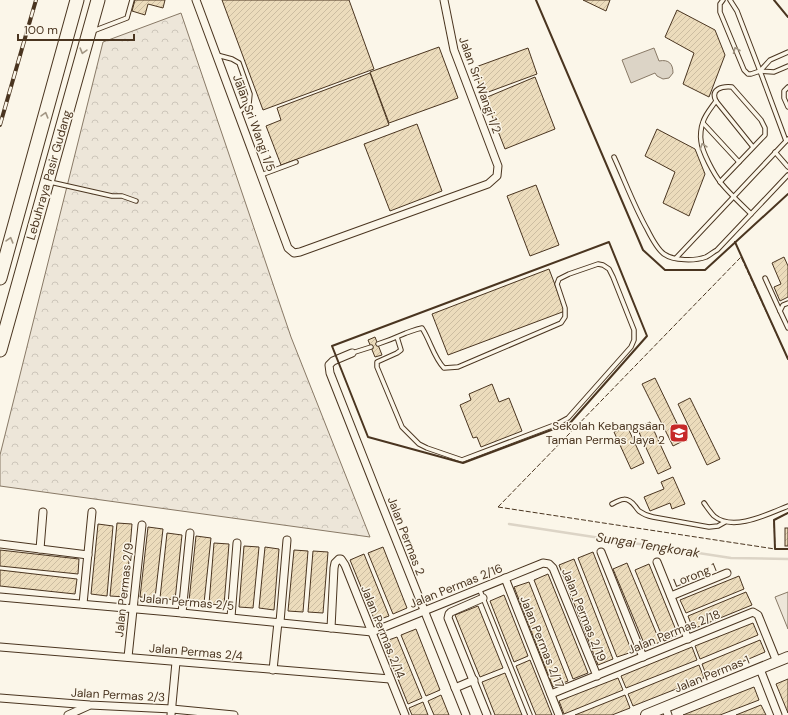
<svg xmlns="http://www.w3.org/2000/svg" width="788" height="715" viewBox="0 0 788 715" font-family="'DM Sans',sans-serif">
<defs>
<pattern id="forest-crowns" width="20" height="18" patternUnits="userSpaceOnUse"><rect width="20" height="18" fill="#ede6d9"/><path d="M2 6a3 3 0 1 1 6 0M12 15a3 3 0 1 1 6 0" fill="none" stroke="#cdc6ba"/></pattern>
<pattern id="building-hatch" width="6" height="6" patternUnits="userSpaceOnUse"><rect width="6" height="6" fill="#ecdcbc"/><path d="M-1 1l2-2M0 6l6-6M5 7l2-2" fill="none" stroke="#ccbda1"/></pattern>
</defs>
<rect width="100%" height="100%" fill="#fbf6e9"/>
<polygon fill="url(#forest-crowns)" stroke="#887966" points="181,13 291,337 370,537 0,486 0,455 103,42"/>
<polygon fill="#ede6d9" stroke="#887966" points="788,592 788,629 775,597"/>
<path fill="#dcd4c6" stroke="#887966" d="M654 48 659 61C669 59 673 64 673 73L669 78 663 79 657 76 655 73 631 83 622 60Z"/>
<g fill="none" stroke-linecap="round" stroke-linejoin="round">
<polyline stroke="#dcd4c6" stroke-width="2.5" points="509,524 731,558 788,559"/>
</g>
<g fill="url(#building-hatch)" stroke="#4a3520">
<polygon points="135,0 165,0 163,8 148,4 145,15 132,11"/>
<polygon points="222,0 349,0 374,69 263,110"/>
<polygon points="583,0 610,0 606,11"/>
<polygon points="677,10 715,30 725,55 709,97 683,84 694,53 665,37"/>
<polygon points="439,47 458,98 389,123 370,72"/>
<polygon points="528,48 537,74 483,94 473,68"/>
<polygon points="370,73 389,125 281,165 266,126 281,120 277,108"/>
<polygon points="535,77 555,129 505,149 485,98"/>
<polygon points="417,124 442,191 390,211 364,144"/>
<polygon points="657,129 695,149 705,174 689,216 663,203 675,172 645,156"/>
<polygon points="536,185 559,245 530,256 507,196"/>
<polygon points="784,257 788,266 788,297 780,301 774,287 781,284 772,263"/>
<polygon points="549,269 565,311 448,355 432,314"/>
<polygon points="375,337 382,355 375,357 368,340"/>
<polygon points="655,378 685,440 673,446 642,384"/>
<polygon points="492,384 499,402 509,398 522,431 481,447 477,437 473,438 460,405 471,400 469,394"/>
<polygon points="690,398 720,459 707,465 678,404"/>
<polygon points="650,422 671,468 658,474 637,428"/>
<polygon points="627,426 644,463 631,469 614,432"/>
<polygon points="673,477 685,504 672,509 670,503 650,511 644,497 664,489 661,482"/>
<polygon points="117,523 132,524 126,597 110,596"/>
<polygon points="98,524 113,526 107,596 91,594"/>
<polygon points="148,527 163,529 155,598 140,597"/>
<rect x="785" y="528" width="3" height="18"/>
<polygon points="167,533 182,535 175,600 160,598"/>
<polygon points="196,536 211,538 204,603 189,601"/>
<polygon points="214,543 229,544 224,605 209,604"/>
<polygon points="244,546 259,547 253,608 239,607"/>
<polygon points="265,547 279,549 274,610 259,608"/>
<polygon points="383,547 407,608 393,614 368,553"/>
<polygon points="0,550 79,559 78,574 0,566"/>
<polygon points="294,550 308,551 303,612 288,611"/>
<polygon points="313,551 328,552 323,613 308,612"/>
<polygon points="593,552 632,652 617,657 578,558"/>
<polygon points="364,554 389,616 375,621 350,560"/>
<polygon points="574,559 613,659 598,665 559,565"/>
<polygon points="627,563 660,642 646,648 613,569"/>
<polygon points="649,564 678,635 664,641 635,570"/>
<polygon points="0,570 77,579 75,594 0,586"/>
<polygon points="548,574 588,673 573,679 534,580"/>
<polygon points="739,576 744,589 686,613 680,600"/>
<polygon points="529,582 568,681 553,687 514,587"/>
<polygon points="746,592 752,605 693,629 688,616"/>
<polygon points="504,595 528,656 514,662 490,601"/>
<polygon points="478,606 503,668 480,677 455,615"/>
<polygon points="753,623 758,635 700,659 695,646"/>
<polygon points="416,629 440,690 426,696 401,635"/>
<polygon points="397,637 422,698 408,704 383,642"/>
<polygon points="760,640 765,652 707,677 702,664"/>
<polygon points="692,647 697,660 626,688 621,676"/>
<polygon points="530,660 552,715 536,715 516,666"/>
<polygon points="699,665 704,678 633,706 628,694"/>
<polygon points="505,673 522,715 495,715 482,682"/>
<polygon points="618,678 623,690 564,714 559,701"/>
<polygon points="788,679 788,713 776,684"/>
<polygon points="754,687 759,700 720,715 683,715"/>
<polygon points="441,695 449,715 434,715 428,701"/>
<polygon points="625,695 630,708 612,715 575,715"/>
<polygon points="423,702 428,715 412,715 409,708"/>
<polygon points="761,705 766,715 736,715"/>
</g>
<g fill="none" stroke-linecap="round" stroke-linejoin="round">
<g stroke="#4a3520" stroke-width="5.5">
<g id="lane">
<polyline points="723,0 720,4 720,12 744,70 748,74 751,74 760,71"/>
<polyline points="730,0 737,11 760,71 786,141"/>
<polyline points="93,31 127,18 132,0"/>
<polyline points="788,52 770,60 760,71 774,72 788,66"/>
<polyline points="217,55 232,59 239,63 250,94 249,104 238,113"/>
<polyline points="788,87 784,91 784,98 788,107"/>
<path d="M716 101C711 108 705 115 703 122 701 127 700 136 701 141 702 152 714 174 721 183 730 194 741 204 751 214"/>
<polyline points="703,123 739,162"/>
<polyline points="775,152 788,167"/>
<path d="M614 157C625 181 634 206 647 229 651 237 657 249 664 254 674 261 695 261 706 257 710 255 713 252 717 250L788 175"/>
<polyline points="261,175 296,162"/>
<polyline points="50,182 112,196 122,196 136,201"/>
<path d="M720 182 765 135V128L761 120 732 87C722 86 710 89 716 101L753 147"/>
<polyline points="676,258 788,139"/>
<polyline points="765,278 780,311"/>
<polyline points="788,303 783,305 780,311 788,328"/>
<path d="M378 344C387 341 397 337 406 333 412 331 416 329 422 328 430 340 434 358 444 368L458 367 561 323 565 317V308L557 284 559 279 569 274 598 264 603 265 609 269 613 277 634 330V340L631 347 568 418 557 424 462 460 427 448 419 444 402 427 377 367V362L397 353 401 350 397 337"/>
<polyline points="352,353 371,347"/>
<path d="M704 503C707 507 710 512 714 516 733 532 768 514 788 506"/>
<path d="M612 504C621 499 627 496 635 506 636 507 637 509 639 511 643 514 648 516 653 517L709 527 718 526 725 522"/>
<polyline points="479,588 530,715"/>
</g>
</g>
<g stroke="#4a3520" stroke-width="9">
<g id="street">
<polyline points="196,0 288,248 294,253 300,252 488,184 497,176 498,166 454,50 444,0"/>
<path d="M352 353 333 361 329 365 330 373C375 487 420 602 466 715"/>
<polyline points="0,544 88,555"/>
<polyline points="40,549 43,512"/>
<polyline points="601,552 643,657"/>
<polyline points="657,562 688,639"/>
<polyline points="505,578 559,715"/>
<polyline points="671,596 727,573"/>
<polyline points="0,597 182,613 372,632 543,563 549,564 553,568 597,676"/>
<polyline points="483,598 451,612 449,614 448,618 487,715"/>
<polyline points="83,604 92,512"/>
<polyline points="182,613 190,533"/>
<polyline points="231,617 237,543"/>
<polyline points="280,622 287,540"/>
<polyline points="331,628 334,568 335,563 339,559 341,559 345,565 405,715"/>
<polyline points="0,647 390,679"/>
<polyline points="128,657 142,525"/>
<polyline points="760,669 778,715"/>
<polyline points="273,670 278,622"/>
<polyline points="455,688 474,680"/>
<polyline points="551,694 753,612 758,615 777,662"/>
<polyline points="0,698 90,705 172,709 234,715"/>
<polyline points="665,707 668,715"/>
<polyline points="68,715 88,706"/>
<polyline points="171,715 176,662"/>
</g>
</g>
<g stroke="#4a3520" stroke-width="12">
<polyline id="secondary" points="646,715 788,657"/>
</g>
<g stroke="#4a3520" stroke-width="15">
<g id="highway">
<polyline points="0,278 77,0"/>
<polyline points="0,350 98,0"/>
</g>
</g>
<use href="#lane" stroke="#fbf6e9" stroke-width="3.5"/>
<use href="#street" stroke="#fbf6e9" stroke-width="7"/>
<use href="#secondary" stroke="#fbf6e9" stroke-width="10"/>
<use href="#highway" stroke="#fbf6e9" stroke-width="13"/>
<g stroke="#4a3520" stroke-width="4">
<polyline id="rail" points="0,125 36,0"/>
</g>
<use href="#rail" stroke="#fbf6e9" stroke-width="2.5" stroke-dasharray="8" stroke-linecap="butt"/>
<g stroke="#4a3520" stroke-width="1" stroke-dasharray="5 2" stroke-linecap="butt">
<polyline points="498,507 741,257 788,359"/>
<polyline points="498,507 775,549 774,520 788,513"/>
</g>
<g stroke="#4a3520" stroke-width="2">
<polyline points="536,0 643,250 665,270 705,270 788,194"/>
<polyline points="774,0 788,17"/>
<polygon points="609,242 647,336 570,423 463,463 368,437 332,346"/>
<polyline points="735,242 788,359"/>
<polyline points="788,513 774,520 775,549 788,549"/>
</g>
</g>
<defs><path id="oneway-chevron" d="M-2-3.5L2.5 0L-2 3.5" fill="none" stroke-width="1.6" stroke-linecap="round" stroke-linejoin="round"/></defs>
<g stroke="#a29684">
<use href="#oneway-chevron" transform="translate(736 50) rotate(-112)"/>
<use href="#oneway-chevron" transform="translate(83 51) rotate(106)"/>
<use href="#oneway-chevron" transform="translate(45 115) rotate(-74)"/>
<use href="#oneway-chevron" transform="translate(703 146) rotate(-108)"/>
<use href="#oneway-chevron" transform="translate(10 240) rotate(-74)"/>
</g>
<defs>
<g id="school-square" transform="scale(1)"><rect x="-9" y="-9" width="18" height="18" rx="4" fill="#c62828" stroke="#fbf6e9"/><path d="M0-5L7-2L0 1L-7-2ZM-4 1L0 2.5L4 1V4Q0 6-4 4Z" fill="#fff"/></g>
</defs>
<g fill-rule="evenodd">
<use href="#school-square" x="679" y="433"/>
</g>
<g text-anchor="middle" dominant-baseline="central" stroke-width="3" stroke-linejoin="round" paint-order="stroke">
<g font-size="12" fill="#4a3520" stroke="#fbf6e9">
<text transform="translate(480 85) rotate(70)">Jalan Sri Wangi 1/2</text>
<text transform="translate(254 123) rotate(70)">Jalan Sri Wangi 1/5</text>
<text transform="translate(49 175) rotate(-74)">Lebuhraya Pasir Gudang</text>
<text transform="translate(406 536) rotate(69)">Jalan Permas 2</text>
<text transform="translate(695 575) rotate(-22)">Lorong 1</text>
<text transform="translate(456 586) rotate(-22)">Jalan Permas 2/16</text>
<text transform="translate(124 590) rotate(-84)">Jalan Permas 2/9</text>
<text transform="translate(187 602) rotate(5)">Jalan Permas 2/5</text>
<text transform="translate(584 615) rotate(68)">Jalan Permas 2/19</text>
<text transform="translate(383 632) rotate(68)">Jalan Permas 2/14</text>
<text transform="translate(674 632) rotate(-22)">Jalan Permas 2/18</text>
<text transform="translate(542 642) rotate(68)">Jalan Permas 2/17</text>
<text transform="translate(196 652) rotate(5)">Jalan Permas 2/4</text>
<text transform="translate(712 674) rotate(-22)">Jalan Permas 1</text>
<text transform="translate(118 695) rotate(3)">Jalan Permas 2/3</text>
</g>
<g font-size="12" fill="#4a3520" stroke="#fbf6e9" text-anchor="end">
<text x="665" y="426">Sekolah Kebangsaan<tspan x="665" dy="14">Taman Permas Jaya 2</tspan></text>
</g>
<g font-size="13" font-style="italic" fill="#4a3520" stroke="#fbf6e9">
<text transform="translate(648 545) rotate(9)">Sungai Tengkorak</text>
</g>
</g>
<path d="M18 34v6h116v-6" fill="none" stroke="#4a3520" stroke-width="2"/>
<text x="24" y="34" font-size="12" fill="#4a3520" stroke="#fbf6e9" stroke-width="3" paint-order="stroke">100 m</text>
</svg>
